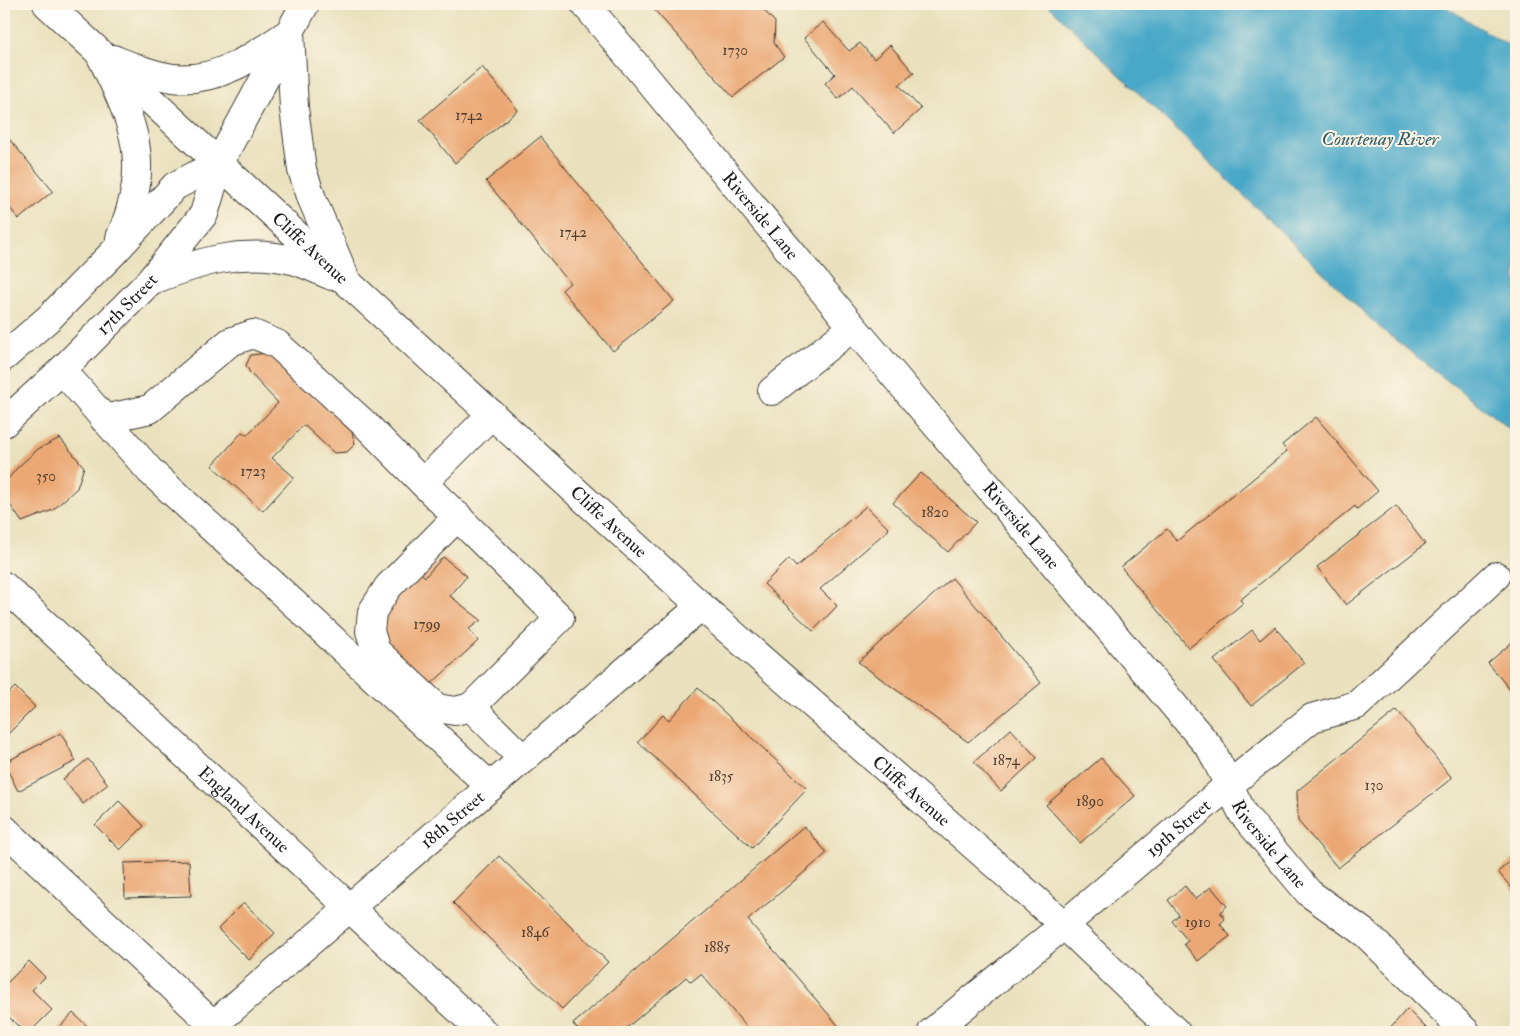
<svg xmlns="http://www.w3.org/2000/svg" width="1520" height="1036" viewBox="0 0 1520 1036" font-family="'IM FELL Double Pica',serif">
<rect width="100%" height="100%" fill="#fcf5e5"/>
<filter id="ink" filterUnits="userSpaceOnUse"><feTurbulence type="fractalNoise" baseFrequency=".02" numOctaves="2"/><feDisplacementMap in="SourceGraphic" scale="10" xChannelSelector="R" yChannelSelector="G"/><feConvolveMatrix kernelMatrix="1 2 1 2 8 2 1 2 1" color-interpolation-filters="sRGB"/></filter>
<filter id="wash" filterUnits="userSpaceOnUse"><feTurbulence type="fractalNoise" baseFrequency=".0096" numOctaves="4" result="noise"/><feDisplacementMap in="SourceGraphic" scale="20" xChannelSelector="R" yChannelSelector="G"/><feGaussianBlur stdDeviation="1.12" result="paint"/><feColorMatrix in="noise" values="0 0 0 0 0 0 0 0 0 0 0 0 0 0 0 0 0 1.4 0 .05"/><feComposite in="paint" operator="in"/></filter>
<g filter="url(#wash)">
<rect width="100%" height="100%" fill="#e9e1bd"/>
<polygon fill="#49a8c8" stroke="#326272" points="1047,4 1441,4 1516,50 1516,434 1380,328"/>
<g id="blocks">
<g fill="#eba874">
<polygon points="649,4 758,4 775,22 774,43 784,57 733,97"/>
<polygon points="823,22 849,51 860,43 874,59 890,45 914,73 899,85 921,109 894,133 853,86 838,99 825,83 835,74 804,38"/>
<polygon points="482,67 518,110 455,163 420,120"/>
<polygon points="4,133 53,191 19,219 4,201"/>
<polygon points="540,137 674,301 613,351 562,290 570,283 486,181"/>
<polygon points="268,353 352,432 355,444 347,452 334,453 304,425 272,458 294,477 263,511 212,466 242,432 247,435 278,403 250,373 246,365 251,355"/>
<polygon points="1316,417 1378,491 1357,509 1355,506 1240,600 1243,603 1189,648 1121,567 1167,529 1177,541 1287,451 1282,445"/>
<polygon points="60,438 84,467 77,488 53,510 22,522 4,496 4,484 17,468 38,449"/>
<polygon points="921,473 976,522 948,552 893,503"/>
<polygon points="866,506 889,529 820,589 837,606 813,631 764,584 789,559 796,567"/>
<polygon points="1396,506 1425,544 1346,605 1317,567"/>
<polygon points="443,557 467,576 450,596 481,620 469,629 478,641 430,685 379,634 380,611 419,571 425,577"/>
<polygon points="952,578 1041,683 968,742 858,662"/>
<polygon points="1275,627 1304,663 1251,706 1214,660 1252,630 1260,640"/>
<polygon points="1516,639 1516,697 1488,663"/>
<polygon points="15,687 35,707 4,738 4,698"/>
<polygon points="698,688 807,789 752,848 638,742 663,715 669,720"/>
<polygon points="1397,710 1452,778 1338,868 1298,821 1297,791"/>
<polygon points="1011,729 1037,758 1001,791 974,762"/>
<polygon points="61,733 76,761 18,791 4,763"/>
<polygon points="1101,758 1135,796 1080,843 1046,805"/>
<polygon points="88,759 108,784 83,804 63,779"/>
<polygon points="119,801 144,826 120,850 95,825"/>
<polygon points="804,826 827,853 748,920 842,1030 839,1032 751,1032 701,974 691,982 686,977 623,1031 624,1032 580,1032 573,1024"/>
<polygon points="499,856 608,962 562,1009 453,903"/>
<polygon points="1516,856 1516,893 1498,872"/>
<polygon points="189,861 191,896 125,898 124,863"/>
<polygon points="1185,886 1195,899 1211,887 1227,906 1220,912 1225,919 1220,924 1230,936 1198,961 1184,944 1188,941 1172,921 1179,915 1168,900"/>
<polygon points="244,903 275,933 249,960 218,929"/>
<polygon points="29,961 45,977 32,990 52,1010 30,1032 24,1032 4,1012 4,986"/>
<polygon points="1407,1009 1430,1032 1387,1032"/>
<polygon points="73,1013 94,1032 55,1032"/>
</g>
</g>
</g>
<g filter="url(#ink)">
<use href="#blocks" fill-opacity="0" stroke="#3b3a34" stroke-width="1"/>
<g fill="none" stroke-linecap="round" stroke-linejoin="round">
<g stroke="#3b3a34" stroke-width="30">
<g id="minor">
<path id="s1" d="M585 4 853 327 1211 749 1243 814 1309 893 1366 934 1466 1032"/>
<path d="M100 54C134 124 153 162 120 238"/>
<polyline points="4,357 50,317 113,253 175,186 219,163"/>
<polyline points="62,370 150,471 313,621 491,787"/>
<polyline points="772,391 853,327"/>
<polyline points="492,414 423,483 560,618 471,707 523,759"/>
<polyline points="104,419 150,409 230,342 253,334 277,344 367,426 423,483"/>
<path id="s2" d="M4 423 62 370 150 281 204 214 219 163"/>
<polyline points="458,516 388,587 372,612 370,631 376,651 437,708 455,711 471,707"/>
<path id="s3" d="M4 586 483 1032"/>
<polyline points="4,829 221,1032"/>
<path id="s4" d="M205 1032 701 606"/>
<path id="s5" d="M932 1032 1064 925 1230 784 1312 718 1357 705 1496 576"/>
</g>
</g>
<g stroke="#3b3a34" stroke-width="30">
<g id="major">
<path id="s6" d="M47 4 347 282 701 606 1064 925 1176 1032"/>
<polyline points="290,32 294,108 302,170 312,199 344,275"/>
<path d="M113 59C133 67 152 75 173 78 217 83 255 56 290 32"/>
<polyline points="219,163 305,4"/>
<path d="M150 281C199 262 242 247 296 261 308 265 320 271 332 276"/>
</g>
</g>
<use href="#minor" stroke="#fff" stroke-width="28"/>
<use href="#major" stroke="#fff" stroke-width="28"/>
</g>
</g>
<g text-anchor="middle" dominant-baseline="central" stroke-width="4" stroke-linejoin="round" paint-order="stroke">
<g font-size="15" fill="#503f32">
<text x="735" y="50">1730</text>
<text x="469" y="115">1742</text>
<text x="573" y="232">1742</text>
<text x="253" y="471">1723</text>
<text x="46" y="476">350</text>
<text x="935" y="512">1820</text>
<text x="427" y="624">1799</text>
<text x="1006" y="760">1874</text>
<text x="721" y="776">1835</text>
<text x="1374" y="785">130</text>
<text x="1090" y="801">1890</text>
<text x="1198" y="922">1910</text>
<text x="535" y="932">1846</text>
<text x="717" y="947">1885</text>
</g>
<g font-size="18" fill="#1c1c1c" stroke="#fcf5e5">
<text stroke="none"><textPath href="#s1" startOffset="275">Riverside Lane</textPath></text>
<text stroke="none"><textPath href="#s6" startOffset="359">Cliffe Avenue</textPath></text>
<text stroke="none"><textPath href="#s2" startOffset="171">17th Street</textPath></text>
<text stroke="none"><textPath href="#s6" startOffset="764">Cliffe Avenue</textPath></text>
<text stroke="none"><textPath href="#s1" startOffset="680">Riverside Lane</textPath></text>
<text stroke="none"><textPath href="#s6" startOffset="1169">Cliffe Avenue</textPath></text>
<text stroke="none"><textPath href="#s3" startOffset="328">England Avenue</textPath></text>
<text stroke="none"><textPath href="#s4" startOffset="326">18th Street</textPath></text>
<text stroke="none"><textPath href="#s5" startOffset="320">19th Street</textPath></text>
<text stroke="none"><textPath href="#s1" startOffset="1085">Riverside Lane</textPath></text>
</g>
<g font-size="19" font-style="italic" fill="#305b69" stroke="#fcf5e5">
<text x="1380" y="139">Courtenay River</text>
</g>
</g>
<rect width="1520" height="1036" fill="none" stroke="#fcf5e5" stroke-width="20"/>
</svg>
